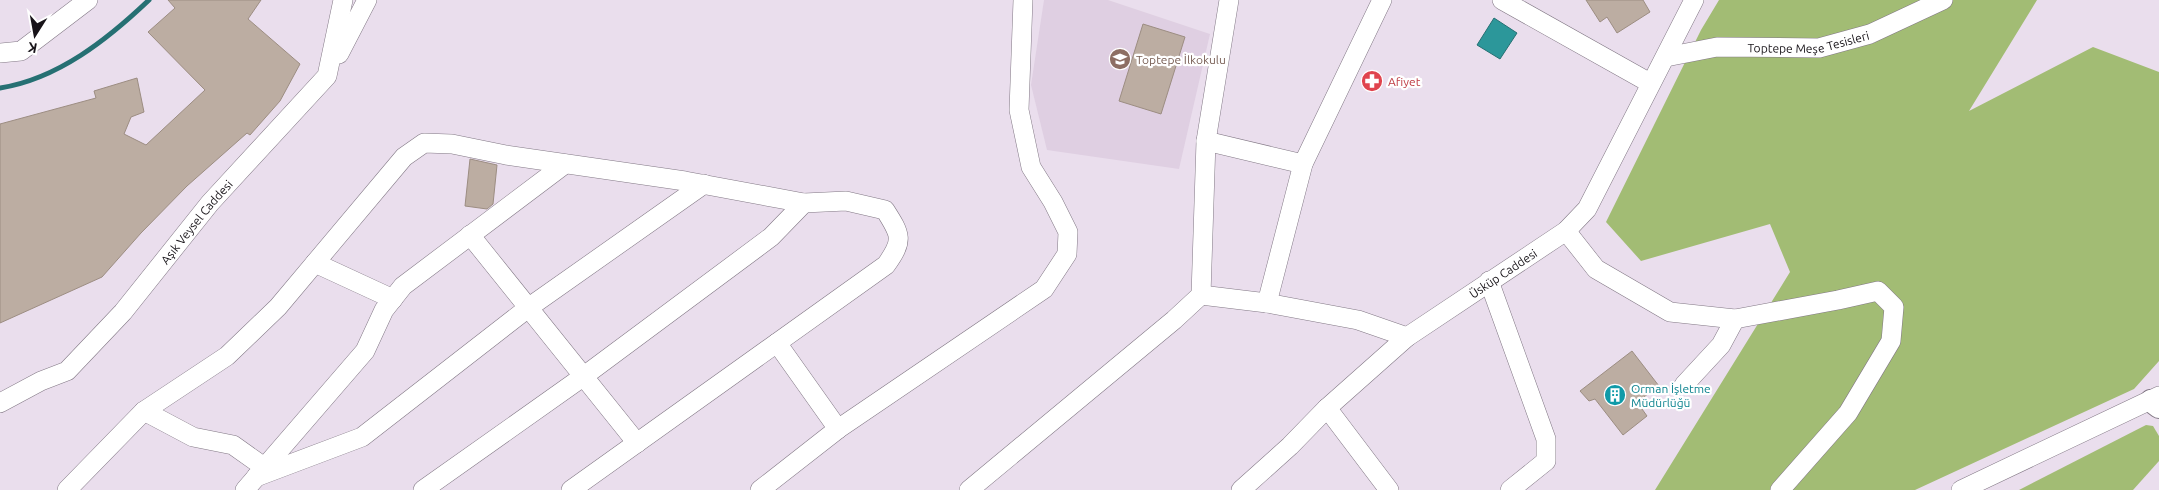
<svg xmlns="http://www.w3.org/2000/svg" width="2159" height="490" viewBox="0 0 2159 490" font-family="Ubuntu,sans-serif">
<rect width="100%" height="100%" fill="#eadeed"/>
<polygon fill="#dfcfe2" points="1044,0 1108,0 1210,34 1179,169 1047,150 1031,85"/>
<g fill="#a2bc74">
<polygon points="1719,0 2037,0 1969,111 2093,47 2159,72 2159,361 2134,389 1915,490 1655,490 1790,272 1770,224 1641,261 1606,222 1701,30"/>
<polygon points="2146,425 2153,426 2159,436 2159,461 2133,490 2019,490"/>
</g>
<polygon fill="#2c979a" stroke="#267073" points="1494,18 1517,33 1500,59 1477,45"/>
<g fill="none" stroke-linecap="round" stroke-linejoin="round">
<path stroke="#267073" stroke-width="5" d="M0 88C58 79 108 39 149 0"/>
</g>
<g fill="#bcada2" stroke="#9c8d82">
<polygon points="168,0 261,0 248,19 300,64 280,101 250,135 247,133 187,186 141,233 102,277 0,323 0,124 96,98 94,91 137,78 144,112 131,117 124,134 146,145 205,90 148,32 175,8"/>
<polygon points="1586,0 1643,0 1650,12 1617,33 1607,17 1600,22"/>
<polygon points="1143,24 1185,37 1161,114 1119,101"/>
<polygon points="470,159 497,165 493,204 487,209 465,206"/>
<polygon points="1632,351 1659,386 1637,402 1647,416 1623,435 1595,399 1589,401 1580,391"/>
</g>
<g fill="none" stroke-linecap="round" stroke-linejoin="round">
<g stroke="#827885" stroke-width="20">
<g id="minor">
<polyline points="1502,0 1650,83"/>
<polyline points="0,53 21,51 88,0"/>
<polyline points="339,54 367,0"/>
<path id="s1" d="M1666 57 1717 47 1819 48 1870 34 1943 0"/>
<polyline points="1206,141 1303,164"/>
<polyline points="1566,231 1596,269 1670,312 1735,319 1838,300 1878,291 1894,307 1891,341 1848,413 1780,490"/>
<polyline points="470,235 637,443"/>
<polyline points="315,263 393,299"/>
<polyline points="1489,281 1546,439 1546,461 1510,490"/>
<polyline points="1201,295 1267,303 1358,320 1407,337"/>
<polyline points="1267,303 1303,164 1382,0"/>
<polyline points="777,343 838,429"/>
<polyline points="1684,385 1721,345 1735,319"/>
<path id="s2" d="M0 403 41 381 67 371 123 312 210 203 327 76 343 0"/>
<polyline points="1327,408 1389,490"/>
<polyline points="144,411 193,437 233,445 264,467"/>
<polyline points="256,477 362,437 528,308 704,184"/>
<path d="M67 490 144 411 227 356 278 307 404 157 424 143 452 144 506 155 685 181 804 203 846 201 885 210C901 235 904 240 886 265L571 490"/>
<polyline points="245,490 365,351 384,310 403,286 565,164"/>
<polyline points="423,490 584,376 771,237 804,203"/>
<polyline points="760,490 838,429 1044,289 1067,254 1068,232 1053,202 1031,167 1019,110 1023,0"/>
<polyline points="969,490 1174,320 1201,295 1206,141 1229,0"/>
<path id="s3" d="M1241 490 1290 446 1327 408 1407 337 1566 231 1587 209 1694 0"/>
<polyline points="1961,490 2159,396"/>
</g>
</g>
<g stroke="#827885" stroke-width="24">
<polyline id="major" points="2151,401 2159,407"/>
</g>
<use href="#minor" stroke="#fff" stroke-width="19"/>
<use href="#major" stroke="#fff" stroke-width="22"/>
</g>
<defs>
<g id="school-disc" transform="scale(1.125)"><circle r="9.5" fill="#8d6e63" stroke="#fff"/><path d="M0-5L7-2L0 1L-7-2ZM-4 1L0 2.5L4 1V4Q0 6-4 4Z" fill="#fff"/></g>
<g id="pharmacy-disc" transform="scale(1.125)"><circle r="9.5" fill="#e0444e" stroke="#fff"/><path d="M-2-6h4v4h4v4h-4v4h-4v-4h-4v-4h4Z" fill="#fff"/></g>
<g id="building-disc" transform="scale(1.125)"><circle r="9.5" fill="#0f9aa8" stroke="#fff"/><path d="M-4-6H4V6H1V3H-1V6H-4ZM-2.5-4.3h1.7v1.8h-1.7ZM.8-4.3h1.7v1.8H.8ZM-2.5-1h1.7V.8h-1.7ZM.8-1h1.7V.8H.8Z" fill="#fff"/></g>
</defs>
<g fill-rule="evenodd">
<use href="#school-disc" x="1120" y="59"/>
<use href="#pharmacy-disc" x="1372" y="81"/>
<use href="#building-disc" x="1615" y="395"/>
</g>
<g text-anchor="middle" dominant-baseline="central" stroke-width="4.5" stroke-linejoin="round" paint-order="stroke">
<g font-size="12" fill="#181419" stroke="#fff">
<text stroke="none"><textPath href="#s1" startOffset="144">Toptepe Meşe Tesisleri</textPath></text>
<text stroke="none"><textPath href="#s2" startOffset="272">Aşık Veysel Caddesi</textPath></text>
<text stroke="none"><textPath href="#s3" startOffset="341">Üsküp Caddesi</textPath></text>
</g>
<g font-size="12" fill="#785e54" stroke="#fff" text-anchor="start">
<text x="1136" y="59">Toptepe İlkokulu</text>
</g>
<g font-size="12" fill="#be3a42" stroke="#fff" text-anchor="start">
<text x="1388" y="81">Afiyet</text>
</g>
<g font-size="12" fill="#0d838f" stroke="#fff" text-anchor="start">
<text x="1631" y="388">Orman İşletme<tspan x="1631" dy="14">Müdürlüğü</tspan></text>
</g>
</g>
<g transform="translate(35 35) rotate(191)" stroke="#ffffff" stroke-width="4" paint-order="stroke">
<path d="M0-4L9 19L0 12L-9 19Z" fill="#181419"/>
<text y="-8" font-size="14" font-weight="bold" text-anchor="middle" fill="#181419">K</text>
</g>
</svg>
